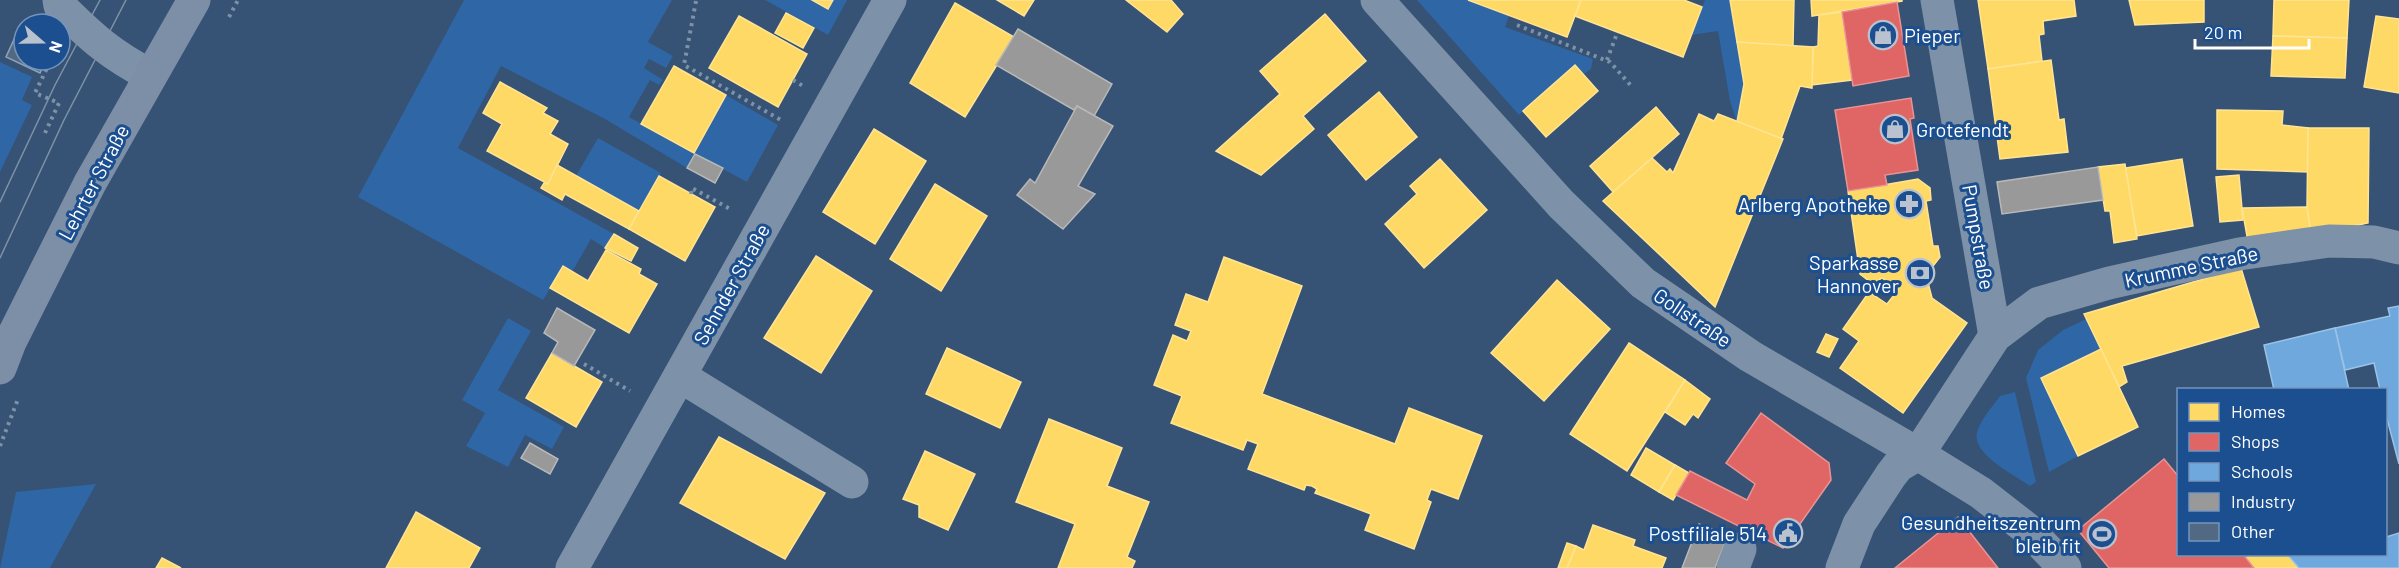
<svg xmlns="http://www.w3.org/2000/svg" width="2399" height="568" viewBox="0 0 2399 568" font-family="Barlow,sans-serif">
<rect width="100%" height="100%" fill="#365274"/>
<g fill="#2f66a5">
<polygon points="464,0 672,0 648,42 673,56 666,68 649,59 644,68 663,80 659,85 650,80 629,117 694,153 726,95 778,125 747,182 695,154 687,168 605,119 501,66 458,148 614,234 605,248 591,239 572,272 563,267 543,300 358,197"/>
<polygon points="765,0 812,0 828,9 833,0 847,0 828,35"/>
<polygon points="1417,0 1468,0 1509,16 1505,27 1593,59 1591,69 1584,74 1575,65 1519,115"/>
<polygon points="1705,0 1730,0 1744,84 1737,122 1730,101 1718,31 1692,35"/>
<polygon points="0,62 32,77 22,100 32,105 0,172"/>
<polygon points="598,138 661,173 639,211 576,176"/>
<polygon points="508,318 531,331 498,390 564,427 552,449 525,435 508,467 466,446 485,413 462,400"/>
<polygon points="2086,319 2101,349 2041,378 2078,456 2049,472 2026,378 2038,350 2063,330"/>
<path d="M2015 392 2036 482 2030 486C2015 475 1971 454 1977 432 1980 420 1993 406 2000 396Z"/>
<polygon points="96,484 50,568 0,568 16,492"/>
</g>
<g fill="#ffd966" stroke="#ffe494" stroke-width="1.5">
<polygon points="812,0 833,0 828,9"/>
<polygon points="997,0 1034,0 1024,16"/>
<polygon points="1126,0 1171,0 1183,14 1167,32"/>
<polygon points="1468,0 1581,0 1567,37"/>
<polygon points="1581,0 1684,0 1702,7 1683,57 1575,16"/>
<polygon points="1730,0 1794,0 1793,46 1737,42"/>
<polygon points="1811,0 1902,0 1902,1 1812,16"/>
<polygon points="1978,0 2074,0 2076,16 2043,21 2044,34 2039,35 2042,61 1988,69"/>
<polygon points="2129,0 2204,0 2204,22 2135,25"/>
<polygon points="2274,0 2349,0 2347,38 2273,36"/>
<polygon points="955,3 1014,37 965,117 910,83"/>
<polygon points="1842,12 1852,80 1812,85 1813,47 1818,46 1819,15"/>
<polygon points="786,13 814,28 803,48 775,33"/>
<polygon points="1325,14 1366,61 1303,116 1314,129 1261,175 1216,151 1280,94 1260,71"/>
<polygon points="739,16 807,54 778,107 709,68"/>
<polygon points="2376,16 2399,19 2399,93 2364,87"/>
<polygon points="2273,36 2347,38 2345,78 2271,76"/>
<polygon points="1737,42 1813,47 1812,88 1800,86 1781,139 1737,122 1744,84"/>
<polygon points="2051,60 2059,120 2064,119 2068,152 2000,159 1988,69"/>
<polygon points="1575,65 1598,91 1546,137 1523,111"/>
<polygon points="674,66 726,95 694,153 641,124"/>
<polygon points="500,82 547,108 543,113 558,121 550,134 568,144 548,184 487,151 502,124 483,113"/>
<polygon points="1379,92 1417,137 1366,180 1328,135"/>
<polygon points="1656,107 1679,134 1613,192 1590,166"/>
<polygon points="2217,110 2283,111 2282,125 2308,128 2308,172 2217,169"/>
<polygon points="1699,114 1714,121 1718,114 1783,139 1715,307 1603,201 1652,158 1667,172 1670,169 1673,173"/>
<polygon points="2308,128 2369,128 2368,223 2311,235 2307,207"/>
<polygon points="874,129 926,161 875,244 823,212"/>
<polygon points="1440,159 1487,210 1424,268 1385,224 1417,194 1410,186"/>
<polygon points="2182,159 2193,226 2137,236 2125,168"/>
<polygon points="2125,164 2137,239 2114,243 2110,211 2105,211 2098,167"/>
<polygon points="557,165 639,211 629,229 565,194 562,200 541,188 544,183 548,184"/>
<polygon points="2239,175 2243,220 2220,222 2216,177"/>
<polygon points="659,176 715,207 685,261 629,229"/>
<polygon points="1918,179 1930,188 1931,200 1926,201 1933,246 1938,246 1940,257 1926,275 1932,298 1967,323 1903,413 1840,368 1859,341 1843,329 1869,292 1887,304 1898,290 1882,278 1873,284 1860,274 1848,191"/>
<polygon points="935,184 987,216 941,291 890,259"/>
<polygon points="2307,207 2311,235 2248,242 2242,208"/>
<polygon points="614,234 638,248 631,261 605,248"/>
<polygon points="606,250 641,269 639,274 657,284 629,333 550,288 563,266 588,281"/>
<polygon points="816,256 872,291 821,373 764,338"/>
<polygon points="1224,257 1302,286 1262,394 1395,444 1409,408 1482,436 1458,499 1431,489 1427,500 1431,502 1414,549 1365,530 1371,514 1315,493 1317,489 1312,486 1306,485 1304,490 1248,469 1258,444 1247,440 1243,450 1171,423 1182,396 1154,385 1173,335 1187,341 1191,331 1175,325 1186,294 1208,302"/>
<polygon points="2241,268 2259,327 2122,366 2127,382 2119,387 2084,314"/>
<polygon points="1557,280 1610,329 1544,401 1491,353"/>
<polygon points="1826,334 1838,339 1829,357 1817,352"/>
<polygon points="1629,343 1685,380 1627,471 1570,434"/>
<polygon points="947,348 1021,382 1000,428 926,394"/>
<polygon points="2101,349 2138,427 2078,456 2041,378"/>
<polygon points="552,353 602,382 576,427 526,398"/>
<polygon points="1685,380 1710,399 1698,418 1693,414 1685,425 1665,412"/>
<polygon points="1049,419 1122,448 1107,486 1149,502 1127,557 1135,561 1132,568 1058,568 1075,524 1016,502"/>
<polygon points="719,437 825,493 785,559 680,503"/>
<polygon points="1646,448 1675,465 1659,492 1631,475"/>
<polygon points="925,451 975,474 948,530 919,517 919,505 903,499"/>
<polygon points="1675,465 1689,473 1673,500 1659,492"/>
<polygon points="416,512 480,548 469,568 386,568"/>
<polygon points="1593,525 1635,540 1633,546 1666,558 1662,568 1567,568 1576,546 1584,550"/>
<polygon points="1567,543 1576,546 1567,568 1558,568"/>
<polygon points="2251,554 2287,554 2299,568 2254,568 2246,558"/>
<polygon points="162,558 181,568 156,568"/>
</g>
<g fill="#e06666" stroke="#e99494" stroke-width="1.5">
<polygon points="1897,2 1909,76 1853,86 1842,12"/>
<polygon points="1911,98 1914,118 1910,119 1918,170 1885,175 1887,185 1848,191 1835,110"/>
<polygon points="1761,413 1829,463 1831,480 1783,548 1676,495 1690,471 1747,500 1755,484 1726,463"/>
<polygon points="2164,459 2178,476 2178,554 2243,554 2254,568 2109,568 2078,530"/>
<polygon points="1958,517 1998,568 1895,568"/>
</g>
<g fill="#6fa8dc" stroke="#9ac2e6" stroke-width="1.5">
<polygon points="2399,306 2399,464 2386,415 2386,390 2380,390 2374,363 2345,370 2335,328 2390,316 2388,308"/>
<polygon points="2335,328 2349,390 2274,390 2264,345"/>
<polygon points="2399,533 2399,568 2299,568 2287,554 2386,554 2386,537"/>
</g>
<g fill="#999" stroke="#b8b8b8" stroke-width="1.5">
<polygon points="1018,29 1112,84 1094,116 1077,106 1074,110 996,65"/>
<polygon points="1077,106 1113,126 1078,186 1095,194 1063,229 1017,195 1030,179 1035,183"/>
<polygon points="695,154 723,168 715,183 687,168"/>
<polygon points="2098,167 2103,200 2002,214 1997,182"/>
<polygon points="557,308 595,330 574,366 552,353 558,342 544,333"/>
<polygon points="530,443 558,459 550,474 521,458"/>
<polygon points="1699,524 1728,535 1715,568 1682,568"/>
</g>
<polygon fill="#526984" stroke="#92a2b6" stroke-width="1.5" points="21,24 24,26 24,60 46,60 40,73 6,57"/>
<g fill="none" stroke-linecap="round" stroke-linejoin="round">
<g stroke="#7d92a8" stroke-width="4" stroke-dasharray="3 4.5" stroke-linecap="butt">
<polyline points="696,1 684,65 781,120"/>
<polyline points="229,17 238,0"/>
<polyline points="1517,25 1610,62 1633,88"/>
<polyline points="1607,60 1616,36"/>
<polyline points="793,80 803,86"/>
<polyline points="45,133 59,103 35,93 51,60"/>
<polyline points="691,194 692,188 732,210"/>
<polyline points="584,364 630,391"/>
<polyline points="0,446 18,399"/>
</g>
<g stroke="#7d92a8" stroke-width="33">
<path d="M59 0 60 6C91 37 111 55 150 75"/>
<polyline points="1377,0 1561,204 1643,283 1750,356 1918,454 1981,493 2026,528 2065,568"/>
<polyline points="1937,0 1995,336"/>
<polyline points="680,376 852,482"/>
<polyline points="572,568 890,0"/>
<polyline points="1733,568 1740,549"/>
<polyline points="1842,568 1859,524 1891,475 1898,466 1918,454 1995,336 2039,303 2109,283 2239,254 2329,241 2374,242 2399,248"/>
</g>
<polyline stroke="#7d8ea7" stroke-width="33" points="0,368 10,342 90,183 194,0"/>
<g stroke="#7e92a7" stroke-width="1.5">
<polyline points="0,202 55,85 100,0"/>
<polyline points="0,258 64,120 126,0"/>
</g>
</g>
<defs>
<g id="shop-ring" transform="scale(1.5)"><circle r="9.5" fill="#1b4f8f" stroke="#b9c2ce" stroke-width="1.5"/><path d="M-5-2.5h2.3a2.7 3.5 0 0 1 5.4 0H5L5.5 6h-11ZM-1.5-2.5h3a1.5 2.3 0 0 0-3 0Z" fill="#b9c2ce"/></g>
<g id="pharmacy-ring" transform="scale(1.5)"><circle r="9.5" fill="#1b4f8f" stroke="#b9c2ce" stroke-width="1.5"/><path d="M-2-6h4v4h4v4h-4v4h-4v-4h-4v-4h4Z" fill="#b9c2ce"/></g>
<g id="bank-ring" transform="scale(1.5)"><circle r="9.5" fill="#1b4f8f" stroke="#b9c2ce" stroke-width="1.5"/><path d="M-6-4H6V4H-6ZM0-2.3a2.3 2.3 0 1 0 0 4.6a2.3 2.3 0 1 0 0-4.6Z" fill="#b9c2ce"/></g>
<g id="civic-ring" transform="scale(1.5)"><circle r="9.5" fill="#1b4f8f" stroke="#b9c2ce" stroke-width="1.5"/><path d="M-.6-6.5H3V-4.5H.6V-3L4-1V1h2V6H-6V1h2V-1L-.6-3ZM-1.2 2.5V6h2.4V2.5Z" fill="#b9c2ce"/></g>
<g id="stadium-ring" transform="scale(1.5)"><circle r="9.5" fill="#1b4f8f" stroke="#b9c2ce" stroke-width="1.5"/><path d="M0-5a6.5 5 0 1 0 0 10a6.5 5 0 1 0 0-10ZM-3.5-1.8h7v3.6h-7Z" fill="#b9c2ce"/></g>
</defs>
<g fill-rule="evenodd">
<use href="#shop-ring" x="1883" y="35"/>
<use href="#shop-ring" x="1895" y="129"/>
<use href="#pharmacy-ring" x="1909" y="204"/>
<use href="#bank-ring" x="1920" y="273"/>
<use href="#civic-ring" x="1788" y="533"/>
<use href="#stadium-ring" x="2102" y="534"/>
</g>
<g text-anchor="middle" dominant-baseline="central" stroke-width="6" stroke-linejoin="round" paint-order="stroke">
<g font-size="20" fill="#fff" stroke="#1b4f8f" text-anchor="end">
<text x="1904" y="35" text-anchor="start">Pieper</text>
<text x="1916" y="129" text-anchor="start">Grotefendt</text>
<text x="1888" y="204">Arlberg Apotheke</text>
<text x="1899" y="262">Sparkasse<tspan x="1899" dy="23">Hannover</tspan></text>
<text x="2081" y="522">Gesundheitszentrum<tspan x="2081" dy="23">bleib fit</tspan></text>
<text x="1767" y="533">Postfiliale 514</text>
</g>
<g font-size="20" fill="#fff" stroke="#1b4f8f">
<text transform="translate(93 182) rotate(-62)">Lehrter Straße</text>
<text transform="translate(1979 237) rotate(80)">Pumpstraße</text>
<text transform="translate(2191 266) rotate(-12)">Krumme Straße</text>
<text transform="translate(731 284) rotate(-61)">Sehnder Straße</text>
<text transform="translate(1693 317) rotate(34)">Gollstraße</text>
</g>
</g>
<rect x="2177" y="388" width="210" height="168" fill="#1b4f8f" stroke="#7695bc" stroke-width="1.5"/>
<rect x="2189" y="403" width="30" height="18" fill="#ffd966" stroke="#7695bc" stroke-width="1.5"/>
<text x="2231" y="418" font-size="18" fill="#ffffff">Homes</text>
<rect x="2189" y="433" width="30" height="18" fill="#e06666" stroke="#7695bc" stroke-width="1.5"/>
<text x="2231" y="448" font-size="18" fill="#ffffff">Shops</text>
<rect x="2189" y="463" width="30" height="18" fill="#6fa8dc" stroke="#7695bc" stroke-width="1.5"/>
<text x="2231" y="478" font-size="18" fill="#ffffff">Schools</text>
<rect x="2189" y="493" width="30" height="18" fill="#999999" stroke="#7695bc" stroke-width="1.5"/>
<text x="2231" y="508" font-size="18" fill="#ffffff">Industry</text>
<rect x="2189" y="523" width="30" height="18" fill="#526984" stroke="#7695bc" stroke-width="1.5"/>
<text x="2231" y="538" font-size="18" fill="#ffffff">Other</text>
<g transform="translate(42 42) rotate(110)"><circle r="28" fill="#1b4f8f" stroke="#7695bc" stroke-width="1.5"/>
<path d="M0-4.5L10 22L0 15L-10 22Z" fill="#b9c2ce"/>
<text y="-9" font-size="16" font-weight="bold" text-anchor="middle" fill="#ffffff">N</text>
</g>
<path d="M2195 39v9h114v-9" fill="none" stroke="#ffffff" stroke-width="3"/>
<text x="2204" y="39" font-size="18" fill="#ffffff" stroke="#1b4f8f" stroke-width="4.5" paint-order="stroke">20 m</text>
</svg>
